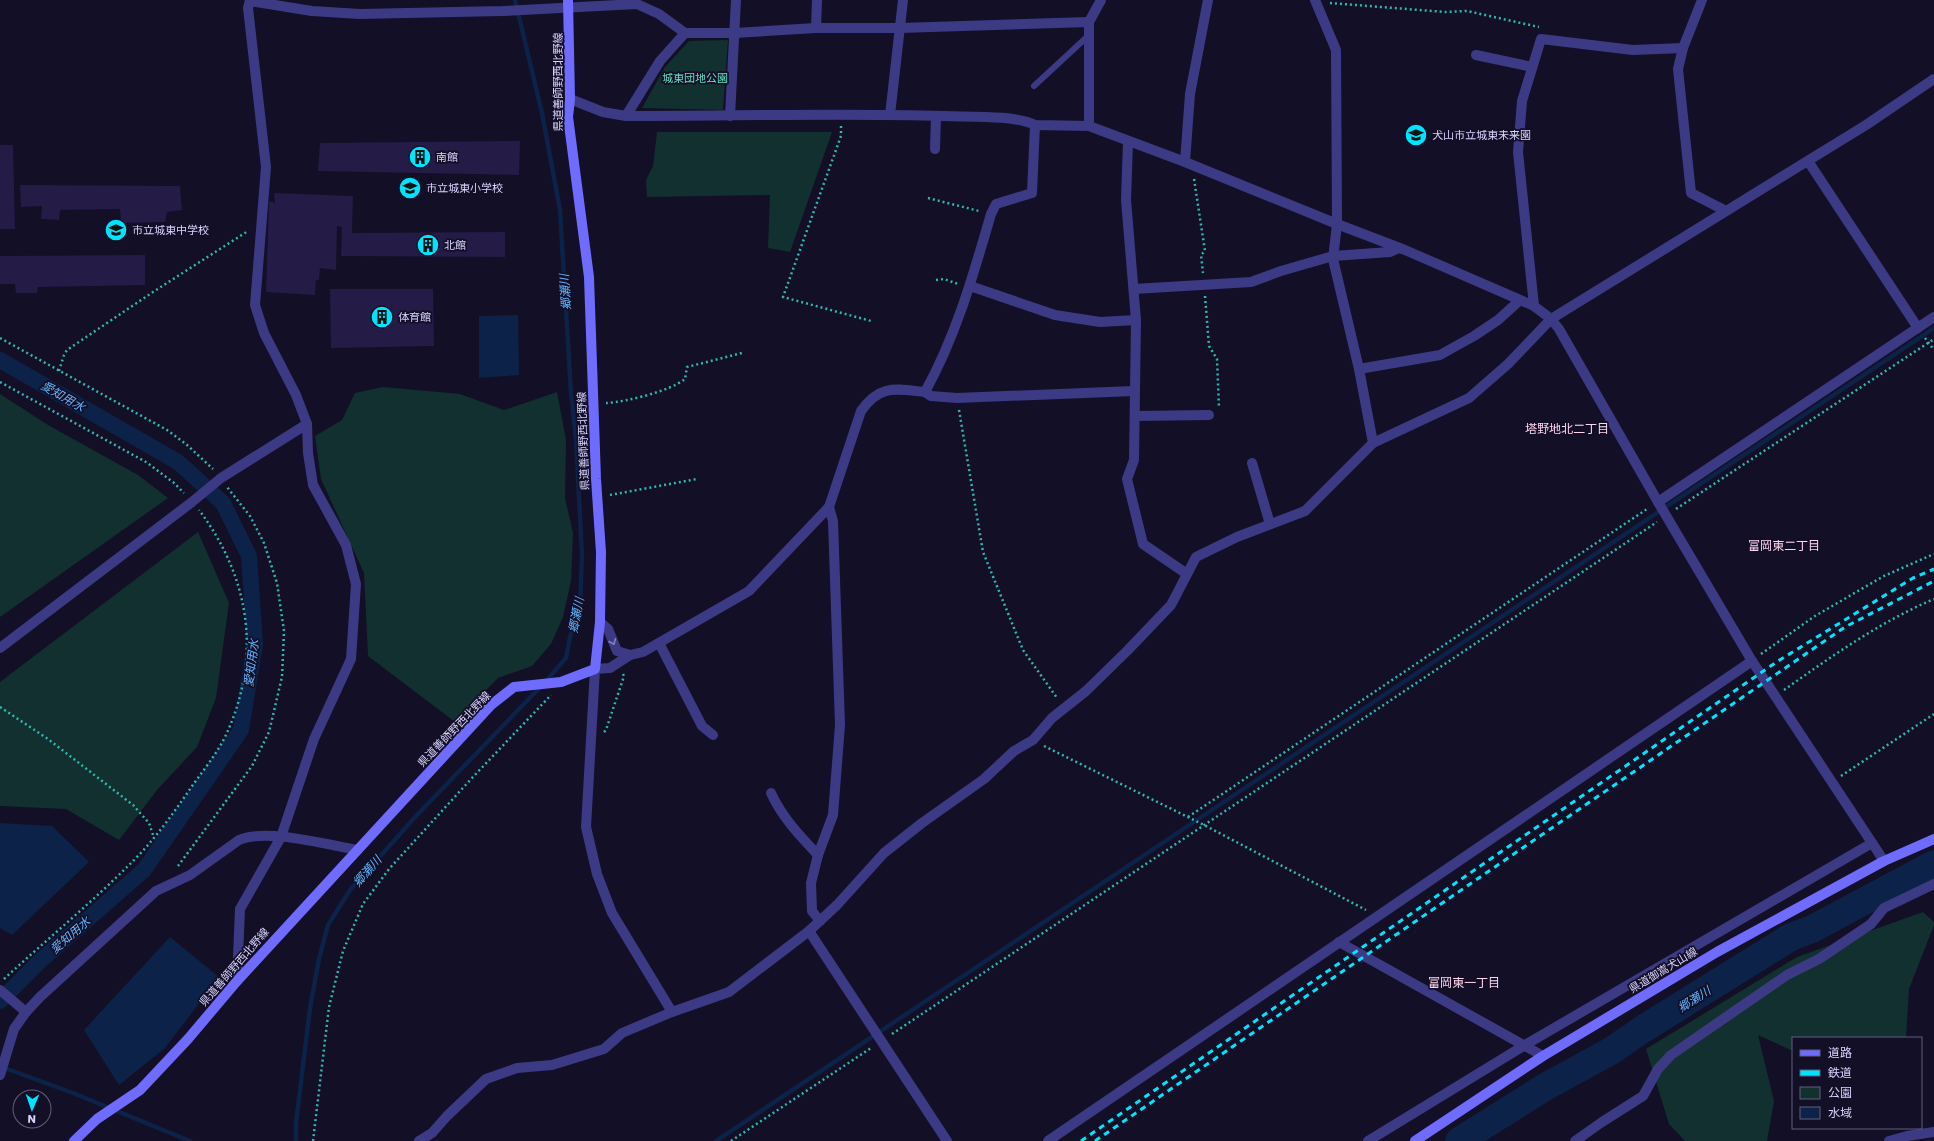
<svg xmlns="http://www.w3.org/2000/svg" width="1934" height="1141" viewBox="0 0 1934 1141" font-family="Poppins,'Noto Sans JP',sans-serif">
<rect width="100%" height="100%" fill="#130f26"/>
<g fill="#12302f">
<polygon points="728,40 723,110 642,108 665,67 689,41"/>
<polygon points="657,132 832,132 790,252 768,248 770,195 647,197 646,180 653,166"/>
<polygon points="383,387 460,394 504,410 557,392 566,440 565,498 573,533 571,581 563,617 551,644 532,666 498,678 455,722 368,656 364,573 321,479 315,436 342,420 355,393"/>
<polygon points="0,394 48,425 138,475 168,498 0,617"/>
<polygon points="198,532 229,603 216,698 197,747 157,790 119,840 66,809 0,806 0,682"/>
<polygon points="1923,912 1934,922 1934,925 1909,989 1906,1038 1793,1038 1793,1051 1758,1035 1774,1101 1767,1141 1685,1141 1669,1124 1646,1049 1797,957"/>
</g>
<g fill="#0c2248">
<polygon points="518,315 519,375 479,378 479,316"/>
<polygon points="0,823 52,826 89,862 12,935 0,928"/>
<polygon points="170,937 219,977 165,1048 119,1085 84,1030"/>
</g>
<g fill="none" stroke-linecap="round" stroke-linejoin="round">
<g stroke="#0c2248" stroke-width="4.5">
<polyline points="2,1067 73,1093 190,1141"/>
<polyline points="296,1141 296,1123 310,1008 319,959 328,925 350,890 417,815 546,681 566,658 570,637 580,608 582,555 576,439 571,393 560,210 542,113 515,0"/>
<polyline points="716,1141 1934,328"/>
</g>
<polyline stroke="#0c2248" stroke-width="16" points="0,360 178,462 223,503 249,556 255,644 241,730 144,870 40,961 0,1001"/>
<polyline stroke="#0c2248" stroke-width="28" points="1459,1141 1545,1087 1611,1051 1643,1029 1791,937 1812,929 1934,864"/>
</g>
<g fill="#241b47">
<polygon points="520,141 519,175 318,171 320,143"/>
<polygon points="0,145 13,145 15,229 0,229"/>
<polygon points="20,185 180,186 182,210 167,212 165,222 121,223 120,209 60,210 59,220 41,219 42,206 21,207"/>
<polygon points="274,193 353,196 352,233 505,232 505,257 341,256 342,227 337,226 336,270 320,268 319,280 316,280 315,295 266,292 269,201 275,203"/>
<polygon points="145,255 145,285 38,287 37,293 16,293 15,284 0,284 0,256"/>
<polygon points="330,289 433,289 434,346 331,348"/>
</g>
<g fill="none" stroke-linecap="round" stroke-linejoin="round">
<g stroke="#2fb8b0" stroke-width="2.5" stroke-dasharray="2 3" stroke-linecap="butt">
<polyline points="1330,3 1445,12 1467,11 1539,27"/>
<polyline points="841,126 841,136 783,297 871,321"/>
<polyline points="1194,179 1205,251 1201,255 1203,273"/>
<polyline points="928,198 979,211"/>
<polyline points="936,280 944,279 958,284"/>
<polyline points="1205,296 1209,346 1217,359 1219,408"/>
<polyline points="0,338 167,430 186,444 213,469"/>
<polyline points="1925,338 1934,350"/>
<polyline points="59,371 64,355 67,350 153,292 248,231"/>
<polyline points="0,382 146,462 174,483 184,493"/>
<path d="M606 403C626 402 670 391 685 379L687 367 742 353"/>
<polyline points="959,410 983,552 1023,650 1057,698"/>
<polyline points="610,495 697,479"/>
<polyline points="1676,509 1934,339"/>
<polyline points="1761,654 1815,616 1884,576 1934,554"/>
<path d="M1784 690C1832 656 1880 622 1934 599"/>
<polyline points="0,707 48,739 133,805 149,823 154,838"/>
<polyline points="604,732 606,730 624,676 623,674"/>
<polyline points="1044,746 1204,825 1366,910"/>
<polyline points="1841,776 1934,714"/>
<polyline points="1188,817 1647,509"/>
<polyline points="178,866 252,766 269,732 282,677 284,631 277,583 264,543 250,516 227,487"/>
<path d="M4 979C45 941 89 905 129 865 151 844 170 818 188 792 200 774 215 757 225 737 262 659 251 579 199 510"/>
<polyline points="892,1034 1657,522"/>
<polyline points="313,1141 329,1007 343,951 363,904 389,869 472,778 551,695"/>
<polyline points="731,1141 871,1048"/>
</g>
<polyline stroke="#3d3a85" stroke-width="6" points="1034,86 1088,36"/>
<g stroke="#3d3a85" stroke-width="10">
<polyline points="1315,0 1336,50 1337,224 1333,259 1359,369 1373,443"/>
<polyline points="1702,0 1683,48 1678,69 1691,193 1726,211"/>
<polyline points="250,1 312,11 360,14 503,11 637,4 659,14 685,33 735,33 816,28 900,28 1089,22"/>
<polyline points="816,28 817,0"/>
<polyline points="1476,55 1532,67"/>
<path d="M570 99 603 112 626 116C732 116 838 113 945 116 967 117 1016 115 1035 125L1089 126 1185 162 1337 224 1405 250 1534 306 1551 319 1559 329 1658 502 1752 661 1884 861"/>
<polyline points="890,115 903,0"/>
<polyline points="626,116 660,61 685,33"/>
<polyline points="730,116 736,0"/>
<polyline points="1089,126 1089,22 1101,0"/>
<polyline points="1128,142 1126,200 1136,320 1134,460 1127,479 1143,544 1187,574"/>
<polyline points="935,149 936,116"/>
<polyline points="1808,161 1918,328"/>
<polyline points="1185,162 1190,94 1208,0"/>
<polyline points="970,286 1055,315 1100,322 1136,320"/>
<polyline points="1134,289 1251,282 1281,271 1333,256 1390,252 1399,248"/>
<polyline points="1534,306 1518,152 1522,101 1541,39 1633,50 1683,48"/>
<polyline points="1359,369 1440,355 1474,336 1498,320 1519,301"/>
<polyline points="925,392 931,396 957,398 1134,391"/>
<polyline points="1135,416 1209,415"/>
<polyline points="1252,463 1270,524"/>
<polyline points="1658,502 1934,317"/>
<polyline points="600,622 608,629 617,651 630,655"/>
<polyline points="659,643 702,726 713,735"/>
<polyline points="0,648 192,502 221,478 307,424"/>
<path d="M771 793C782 817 799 835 818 855"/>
<polyline points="820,921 812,911 811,883 818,855 833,815 840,725 833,521 829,507"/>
<polyline points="809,931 947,1141"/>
<polyline points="1339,942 1543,1056"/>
<polyline points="237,981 240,909 281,837 314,739 351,659 356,584 346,545 313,485 308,453 307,424 296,395 264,333 255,305 266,167 248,8 250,0"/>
<polyline points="0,990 26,1012"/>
<path d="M672 1012 612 913 597 874 586 827 595 669 610 668 630 655 643 652 749 591 829 507 861 411C880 384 896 389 925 392 956 336 973 276 991 214L996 204 1032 193 1035 125"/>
<path d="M0 1075 14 1029 26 1012 40 997 156 891 190 875 239 840C266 828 328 845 358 850"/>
<polyline points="419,1141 432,1133 447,1116 486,1079 517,1068 552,1065 604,1049 622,1033 672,1012 729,992 809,931 837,905 884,853 922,823 984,779 1014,751 1033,740 1052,718 1086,691 1127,651 1171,605 1196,557 1237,537 1305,511 1373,443 1469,398 1508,364 1551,319 1866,125 1934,79"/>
<polyline points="1048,1141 1752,661"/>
<polyline points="1368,1141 1525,1045 1872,843"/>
<polyline points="1575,1141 1602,1122 1643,1096 1658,1069 1671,1055 1787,975 1819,959 1871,924 1884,908 1934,884"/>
<polyline points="1889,1141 1907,1136 1934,1132"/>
</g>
<g stroke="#6f6bff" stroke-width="10">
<polyline points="74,1141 97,1119 140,1090 188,1039 237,981 491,705 514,687 561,682 595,669 600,622 601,552 596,479 589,277 568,117 570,99 568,0"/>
<polyline points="1415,1141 1543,1056 1717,952 1884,861 1934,839"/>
</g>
<g stroke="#00e5ff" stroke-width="3" stroke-dasharray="6 5" stroke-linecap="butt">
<polyline points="1081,1141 1778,661 1913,578 1934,569"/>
<polyline points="1095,1141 1845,627 1934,581"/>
</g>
</g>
<defs><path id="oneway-chevron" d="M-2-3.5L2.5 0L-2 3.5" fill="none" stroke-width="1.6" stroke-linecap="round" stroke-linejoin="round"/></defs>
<use stroke="#837fbc" href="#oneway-chevron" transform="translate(613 642) rotate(67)"/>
<defs>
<g id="school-disc" transform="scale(1.15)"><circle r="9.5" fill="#00e5ff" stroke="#130f26"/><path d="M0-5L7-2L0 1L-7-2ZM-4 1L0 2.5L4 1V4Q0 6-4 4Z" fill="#111"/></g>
<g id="building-disc" transform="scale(1.15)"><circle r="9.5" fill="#00e5ff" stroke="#130f26"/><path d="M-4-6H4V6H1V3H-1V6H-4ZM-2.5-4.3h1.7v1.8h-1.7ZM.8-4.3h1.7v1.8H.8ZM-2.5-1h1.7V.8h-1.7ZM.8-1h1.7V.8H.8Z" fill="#111"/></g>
</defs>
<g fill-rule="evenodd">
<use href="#school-disc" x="1416" y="135"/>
<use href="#building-disc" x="420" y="157"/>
<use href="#school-disc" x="410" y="188"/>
<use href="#school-disc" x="116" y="230"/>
<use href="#building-disc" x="428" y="245"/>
<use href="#building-disc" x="382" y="317"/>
</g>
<g text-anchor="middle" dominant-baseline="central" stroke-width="3.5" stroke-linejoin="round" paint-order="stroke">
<g font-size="11" fill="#5fe0c0" stroke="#130f26">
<text x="695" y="78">城東団地公園</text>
</g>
<g font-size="11" fill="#d9d4ff" stroke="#130f26">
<text transform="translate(558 82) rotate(-90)">県道善師野西北野線</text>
<text transform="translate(583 441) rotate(-92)">県道善師野西北野線</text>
<text transform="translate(454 729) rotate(-46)">県道善師野西北野線</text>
<text transform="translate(234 967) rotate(-49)">県道善師野西北野線</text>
<text transform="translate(1663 970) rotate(-31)">県道御嵩犬山線</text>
</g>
<g font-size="11" fill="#d9d4ff" stroke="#130f26" text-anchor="start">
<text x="1432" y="135">犬山市立城東未来園</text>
<text x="436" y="157">南館</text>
<text x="426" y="188">市立城東小学校</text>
<text x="132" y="230">市立城東中学校</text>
<text x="444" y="245">北館</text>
<text x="398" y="317">体育館</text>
</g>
<g font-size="12" font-style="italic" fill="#62b6ff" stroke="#130f26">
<text transform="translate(565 292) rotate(-94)">郷瀬川</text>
<text transform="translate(63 396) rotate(30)">愛知用水</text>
<text transform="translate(576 615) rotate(-79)">郷瀬川</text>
<text transform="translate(251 663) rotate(-83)">愛知用水</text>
<text transform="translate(367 871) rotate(-49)">郷瀬川</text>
<text transform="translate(70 935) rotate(-41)">愛知用水</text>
<text transform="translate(1694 999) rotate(-33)">郷瀬川</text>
</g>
<g font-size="12" fill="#ffd6f0" stroke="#130f26">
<text x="1567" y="428">塔野地北二丁目</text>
<text x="1784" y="545">富岡東二丁目</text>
<text x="1464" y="982">富岡東一丁目</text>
</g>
</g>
<rect x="1792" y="1037" width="130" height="92" fill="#130f26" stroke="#625e7d"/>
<rect x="1800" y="1050" width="20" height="6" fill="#6f6bff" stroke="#625e7d"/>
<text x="1828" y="1057" font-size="12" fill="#d9d4ff">道路</text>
<rect x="1800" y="1070" width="20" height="6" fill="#00e5ff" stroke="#625e7d"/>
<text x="1828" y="1077" font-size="12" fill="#d9d4ff">鉄道</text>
<rect x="1800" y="1087" width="20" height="12" fill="#12302f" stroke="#625e7d"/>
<text x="1828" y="1097" font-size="12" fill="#d9d4ff">公園</text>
<rect x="1800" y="1107" width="20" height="12" fill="#0c2248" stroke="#625e7d"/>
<text x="1828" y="1117" font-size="12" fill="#d9d4ff">水域</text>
<g transform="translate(32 1109) rotate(182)"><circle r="19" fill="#130f26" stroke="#625e7d"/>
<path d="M0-3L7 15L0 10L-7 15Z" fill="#00e5ff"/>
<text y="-6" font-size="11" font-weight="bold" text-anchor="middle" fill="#d9d4ff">N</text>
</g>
</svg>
